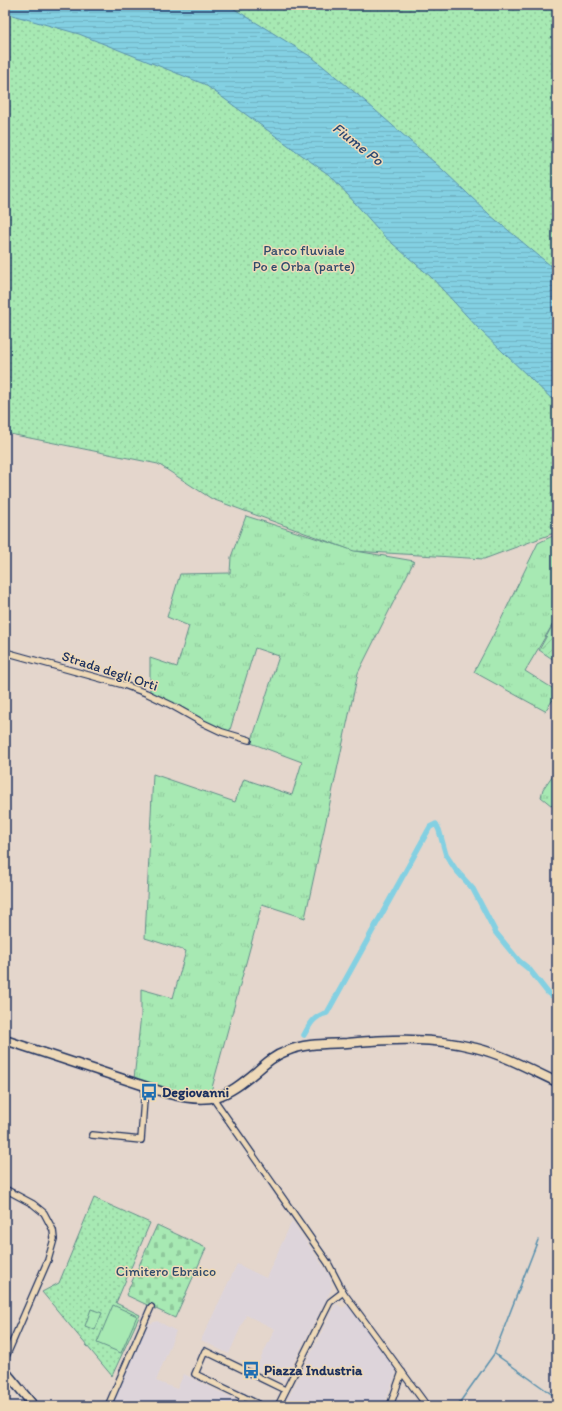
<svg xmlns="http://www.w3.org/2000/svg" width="562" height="1411" viewBox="0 0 562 1411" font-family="Itim,sans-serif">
<defs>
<pattern id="grass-tufts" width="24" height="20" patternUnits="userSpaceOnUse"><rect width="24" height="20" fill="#a7e9b3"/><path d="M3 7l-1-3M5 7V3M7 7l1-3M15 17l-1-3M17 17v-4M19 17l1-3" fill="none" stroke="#8fc89c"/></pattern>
<pattern id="cemetery-stones" width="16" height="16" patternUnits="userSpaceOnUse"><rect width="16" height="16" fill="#a7e9b3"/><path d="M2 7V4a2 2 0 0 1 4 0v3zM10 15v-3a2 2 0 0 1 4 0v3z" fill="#8fc89c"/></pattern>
<pattern id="park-dots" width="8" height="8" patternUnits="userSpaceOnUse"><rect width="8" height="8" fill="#a7e9b3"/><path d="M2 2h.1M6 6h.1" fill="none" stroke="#8fc89c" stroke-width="1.8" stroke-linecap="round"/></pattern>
<pattern id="garden-furrows" width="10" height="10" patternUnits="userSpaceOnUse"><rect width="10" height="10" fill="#a7e9b3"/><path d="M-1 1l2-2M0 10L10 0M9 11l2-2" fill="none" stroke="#8fc89c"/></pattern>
<pattern id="water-rules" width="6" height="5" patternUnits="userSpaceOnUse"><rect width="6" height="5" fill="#83d0e2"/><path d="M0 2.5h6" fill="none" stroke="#71b3c4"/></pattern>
</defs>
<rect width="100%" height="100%" fill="#e4d6cc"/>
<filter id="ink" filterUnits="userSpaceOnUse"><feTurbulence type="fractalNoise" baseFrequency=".025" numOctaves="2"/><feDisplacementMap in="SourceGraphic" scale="8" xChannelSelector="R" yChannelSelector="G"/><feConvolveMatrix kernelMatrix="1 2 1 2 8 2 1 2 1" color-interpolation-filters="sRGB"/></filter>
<g filter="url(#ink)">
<g fill="#ddd4da">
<polygon points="292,1221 330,1276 332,1288 284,1381 256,1368 275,1329 246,1315 229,1354 201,1340 237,1264 266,1278"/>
<polygon points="336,1304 343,1308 348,1304 394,1365 396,1373 384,1406 284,1406"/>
<polygon points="157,1321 176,1331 156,1381 177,1389 184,1374 236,1400 233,1406 111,1406 146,1325"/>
</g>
<g fill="url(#grass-tufts)" stroke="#618c88">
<polygon points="246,516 356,551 414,561 358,673 305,918 262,904 210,1095 183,1095 134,1079 141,1015 141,989 173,998 186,951 145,938 153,774 235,802 244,779 292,795 302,762 251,743 279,656 255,648 229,733 150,695 150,658 177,667 189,626 167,617 180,574 230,573 231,557"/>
<polygon points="557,534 557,617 525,671 557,691 557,694 545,711 474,672 497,628 538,543"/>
<polygon points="557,769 557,810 541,797 543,789"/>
</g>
<polygon fill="url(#cemetery-stones)" stroke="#618c88" points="157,1225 206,1248 175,1318 126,1295"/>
<g fill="url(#park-dots)" stroke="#618c88">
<polygon points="5,5 557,5 557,532 484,559 354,551 212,499 158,464 5,433"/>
<polygon points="94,1198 150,1223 116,1303 140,1315 112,1376 42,1292 59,1283"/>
</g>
<polygon fill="url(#garden-furrows)" stroke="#618c88" points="557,617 557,662 539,650"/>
<g fill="#a7e9b3" stroke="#618c88">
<polygon points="113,1305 137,1316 121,1353 97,1343"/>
<polygon points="91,1309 102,1313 95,1330 85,1326"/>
</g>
<polygon fill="url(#water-rules)" stroke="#5990ad" points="5,5 228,5 313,58 358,95 443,170 490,215 557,271 557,404 478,328 431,277 385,237 332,177 204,84 79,34 5,13"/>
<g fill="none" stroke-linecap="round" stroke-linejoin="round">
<g stroke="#5990ad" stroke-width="1.5">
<polyline points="495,1354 557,1398"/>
<polyline points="457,1406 494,1354 538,1240"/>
</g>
<path stroke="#83d0e2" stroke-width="5.5" d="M304 1035C310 1024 314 1016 327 1013L430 827 436 824 439 830 446 855 456 870 473 889 496 933 519 961 529 969 548 993 557 999"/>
<g stroke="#1b2f5e" stroke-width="8">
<g id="street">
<polyline points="5,652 124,685 146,693 171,705 203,723 222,732 249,740"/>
<polyline points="213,1098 328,1263 343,1292 427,1406"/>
<polyline points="92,1135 141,1140 145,1086"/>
<polyline points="5,1189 33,1204 44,1213 53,1230 54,1239 48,1260 5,1359"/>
<polyline points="108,1406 151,1307"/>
<polyline points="239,1406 243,1397"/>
<polyline points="262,1406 195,1374 205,1351 285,1390"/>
<polyline points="278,1406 330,1302 343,1292"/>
<polyline points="390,1406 402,1372"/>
</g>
</g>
<g stroke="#1b2f5e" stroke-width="11">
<g id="secondary">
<path d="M5 1040 169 1094C211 1105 225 1098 257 1071 266 1063 275 1055 287 1051 305 1043 327 1044 347 1043 390 1039 433 1037 476 1048 504 1055 531 1070 557 1082"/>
<polyline points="5,1371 34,1406"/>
</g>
</g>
<use href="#street" stroke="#eed9b8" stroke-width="5.5"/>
<use href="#secondary" stroke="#eed9b8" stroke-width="8"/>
</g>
</g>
<defs>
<g id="bus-bare" transform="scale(1.38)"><path d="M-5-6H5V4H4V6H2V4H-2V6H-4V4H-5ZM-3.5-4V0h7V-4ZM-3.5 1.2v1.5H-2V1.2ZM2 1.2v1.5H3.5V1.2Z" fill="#1f6fb2" stroke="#eed9b8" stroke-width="2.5" paint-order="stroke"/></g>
</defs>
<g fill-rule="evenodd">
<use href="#bus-bare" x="149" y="1092"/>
<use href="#bus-bare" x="251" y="1370"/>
</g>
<g text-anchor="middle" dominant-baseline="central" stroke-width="3" stroke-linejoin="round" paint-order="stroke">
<g font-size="14" fill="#304b6b" stroke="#eed9b8">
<text x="304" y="250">Parco fluviale<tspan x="304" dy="16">Po e Orba (parte)</tspan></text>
<text x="166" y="1271">Cimitero Ebraico</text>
</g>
<g font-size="14" fill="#1b2f5e" stroke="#eed9b8">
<text transform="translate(110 671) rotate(18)">Strada degli Orti</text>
</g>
<g font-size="14" font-weight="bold" fill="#1b2f5e" stroke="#eed9b8" text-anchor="start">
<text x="162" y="1092">Degiovanni</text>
<text x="264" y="1370">Piazza Industria</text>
</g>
<g font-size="15" font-style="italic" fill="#2b4772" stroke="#eed9b8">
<text transform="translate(358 144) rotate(38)">Fiume Po</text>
</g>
</g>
<rect width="562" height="1411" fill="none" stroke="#eed9b8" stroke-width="20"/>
<rect x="10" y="10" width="542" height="1391" fill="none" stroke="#1b2f5e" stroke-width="1.5" filter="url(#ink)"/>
</svg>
